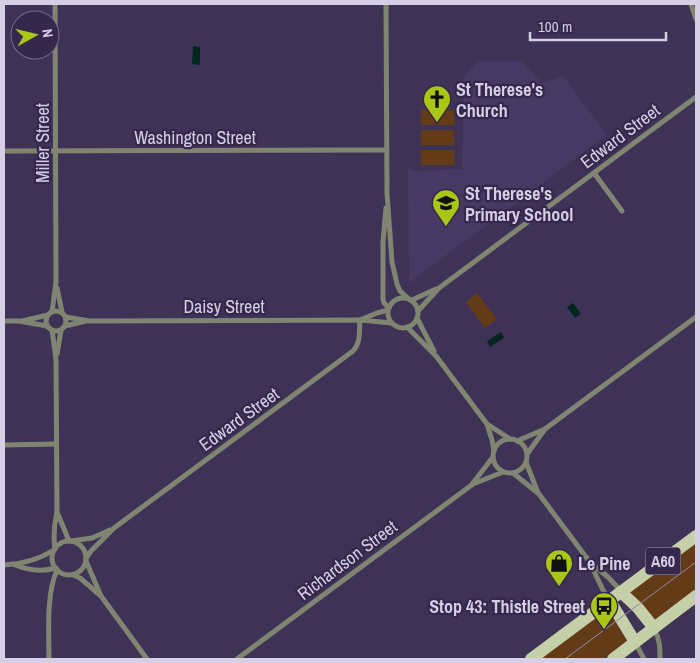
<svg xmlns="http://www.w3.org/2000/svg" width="700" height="663" viewBox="0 0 700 663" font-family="'Archivo Narrow',sans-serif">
<rect width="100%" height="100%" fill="#3f3257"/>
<polygon fill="#483864" points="478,61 522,61 542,83 563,76 607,135 409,283 408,168 413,171 462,169 464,77"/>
<g fill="#633b16">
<rect x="421" y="110" width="33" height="15"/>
<rect x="421" y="130" width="33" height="15"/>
<rect x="421" y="150" width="33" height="15"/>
<polygon points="477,293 497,319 485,328 466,302"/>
<polygon points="696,542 696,589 654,620 629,592"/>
<polygon points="607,608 627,641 603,659 539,659"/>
</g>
<g fill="#022620">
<polygon points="193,46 200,47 200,65 192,64"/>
<polygon points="573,303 581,314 575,318 567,307"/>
<polygon points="501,332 504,338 490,347 487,341"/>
</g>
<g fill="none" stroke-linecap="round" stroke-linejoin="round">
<g stroke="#808572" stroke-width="5">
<polyline points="386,4 387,193 392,262 397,284 400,291 409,299"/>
<polyline points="691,4 696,19"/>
<polyline points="4,151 386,150"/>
<polyline points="594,173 622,211"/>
<polyline points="386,208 383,242 383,299 384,303 389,308"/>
<polyline points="57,288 62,312"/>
<circle cx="403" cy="313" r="15"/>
<polyline points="412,300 436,289"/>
<circle cx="56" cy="321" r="10"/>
<polyline points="418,311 439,288 696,97"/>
<polyline points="52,312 56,282 55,4"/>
<polyline points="66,317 89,321 360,320 392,323"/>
<polyline points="417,318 434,351"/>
<polyline points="360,320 377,313 388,310"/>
<polyline points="4,321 19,321 47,326"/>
<polyline points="22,321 48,315"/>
<polyline points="65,326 86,321"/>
<polyline points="407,327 436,356 487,424 492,440 494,451"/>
<path d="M52 330 56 359 57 512C54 525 53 536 55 549"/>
<polyline points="57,354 61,330"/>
<polyline points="487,424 510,439"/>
<circle cx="510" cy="456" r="17"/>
<polyline points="517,441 545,429 696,317"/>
<polyline points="4,445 56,444"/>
<polyline points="527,454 545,429"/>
<polyline points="526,462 538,493"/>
<polyline points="513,473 539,494 589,561 603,590 609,600"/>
<polyline points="473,483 493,457"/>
<polyline points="57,512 69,541"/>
<polyline points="71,541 92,538 110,530"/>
<circle cx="69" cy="558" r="17"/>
<path d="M86 558 91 551 114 528 353 351C361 343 359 331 360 320"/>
<polyline points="86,561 101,596 147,659"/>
<polyline points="591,563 608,577 621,591"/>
<path d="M4 565C23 564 38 560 54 550"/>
<path d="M15 565C28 570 42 572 56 568"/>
<polyline points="73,575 80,578 101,596"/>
<path d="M654 629C660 639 660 648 660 659"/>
<polyline points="635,642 644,659"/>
<path d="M49 659C49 633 46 594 57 570"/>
<polyline points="237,659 473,484 503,472"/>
</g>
<g stroke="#c6d0a8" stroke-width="12">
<polyline points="621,592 638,608 654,628"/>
<polyline points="610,601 635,642"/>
<polyline points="531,659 696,536"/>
<polyline points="613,659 696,596"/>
</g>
<polyline stroke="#938aa7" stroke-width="1" points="565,659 696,562"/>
</g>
<defs>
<g id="church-pin" transform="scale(1.4375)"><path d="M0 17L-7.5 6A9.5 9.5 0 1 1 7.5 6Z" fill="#abc716" stroke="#35284c"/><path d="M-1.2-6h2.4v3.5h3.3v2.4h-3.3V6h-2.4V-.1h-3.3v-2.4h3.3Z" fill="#111"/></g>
<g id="school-pin" transform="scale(1.4375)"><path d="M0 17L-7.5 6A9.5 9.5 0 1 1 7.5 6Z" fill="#abc716" stroke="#35284c"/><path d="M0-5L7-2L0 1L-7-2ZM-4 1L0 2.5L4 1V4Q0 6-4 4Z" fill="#111"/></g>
<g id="shop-pin" transform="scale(1.4375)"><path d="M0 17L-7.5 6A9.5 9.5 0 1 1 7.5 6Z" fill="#abc716" stroke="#35284c"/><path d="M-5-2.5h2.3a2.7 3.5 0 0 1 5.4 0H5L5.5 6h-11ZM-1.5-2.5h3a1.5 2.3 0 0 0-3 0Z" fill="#111"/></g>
<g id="bus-pin" transform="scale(1.4375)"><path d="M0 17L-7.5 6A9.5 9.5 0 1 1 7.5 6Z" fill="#abc716" stroke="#35284c"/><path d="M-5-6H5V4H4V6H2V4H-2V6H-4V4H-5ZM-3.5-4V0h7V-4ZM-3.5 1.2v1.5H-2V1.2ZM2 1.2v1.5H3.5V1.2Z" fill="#111"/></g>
</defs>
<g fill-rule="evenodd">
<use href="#church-pin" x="437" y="99"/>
<use href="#school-pin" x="446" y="203"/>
<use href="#shop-pin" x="559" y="563"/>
<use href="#bus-pin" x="604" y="606"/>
</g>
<g text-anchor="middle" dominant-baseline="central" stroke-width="4.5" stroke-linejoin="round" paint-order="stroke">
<rect fill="#35284c" stroke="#a59cb7" stroke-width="1" x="645.5" y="547.5" width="35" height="27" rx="4"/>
<g font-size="16" font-weight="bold" fill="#d5cee5">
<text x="663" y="561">A60</text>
</g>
<g font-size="18" font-weight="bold" fill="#d5cee5" stroke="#35284c" text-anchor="start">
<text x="456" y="89">St Therese's<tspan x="456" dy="21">Church</tspan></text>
<text x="465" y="193">St Therese's<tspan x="465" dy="21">Primary School</tspan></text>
<text x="578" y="563">Le Pine</text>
<text x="585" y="606" text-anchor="end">Stop 43: Thistle Street</text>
</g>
<g font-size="18" fill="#d5cee5" stroke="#35284c">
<text transform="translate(620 136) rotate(-37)">Edward Street</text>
<text x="195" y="137">Washington Street</text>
<text transform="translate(42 143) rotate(-90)">Miller Street</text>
<text x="224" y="306">Daisy Street</text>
<text transform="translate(239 419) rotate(-36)">Edward Street</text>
<text transform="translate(347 560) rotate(-37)">Richardson Street</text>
</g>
</g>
<rect width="700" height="663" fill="none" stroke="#d5cee5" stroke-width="10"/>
<g transform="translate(35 35) rotate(82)"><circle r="24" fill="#35284c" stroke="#756a89"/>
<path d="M0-4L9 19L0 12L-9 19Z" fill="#abc716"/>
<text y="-8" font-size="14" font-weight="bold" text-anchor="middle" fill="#d5cee5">N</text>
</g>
<path d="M530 32v8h136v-8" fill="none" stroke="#d5cee5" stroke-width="2.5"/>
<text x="538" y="32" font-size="15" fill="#d5cee5" stroke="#35284c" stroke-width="4" paint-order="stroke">100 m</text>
</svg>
